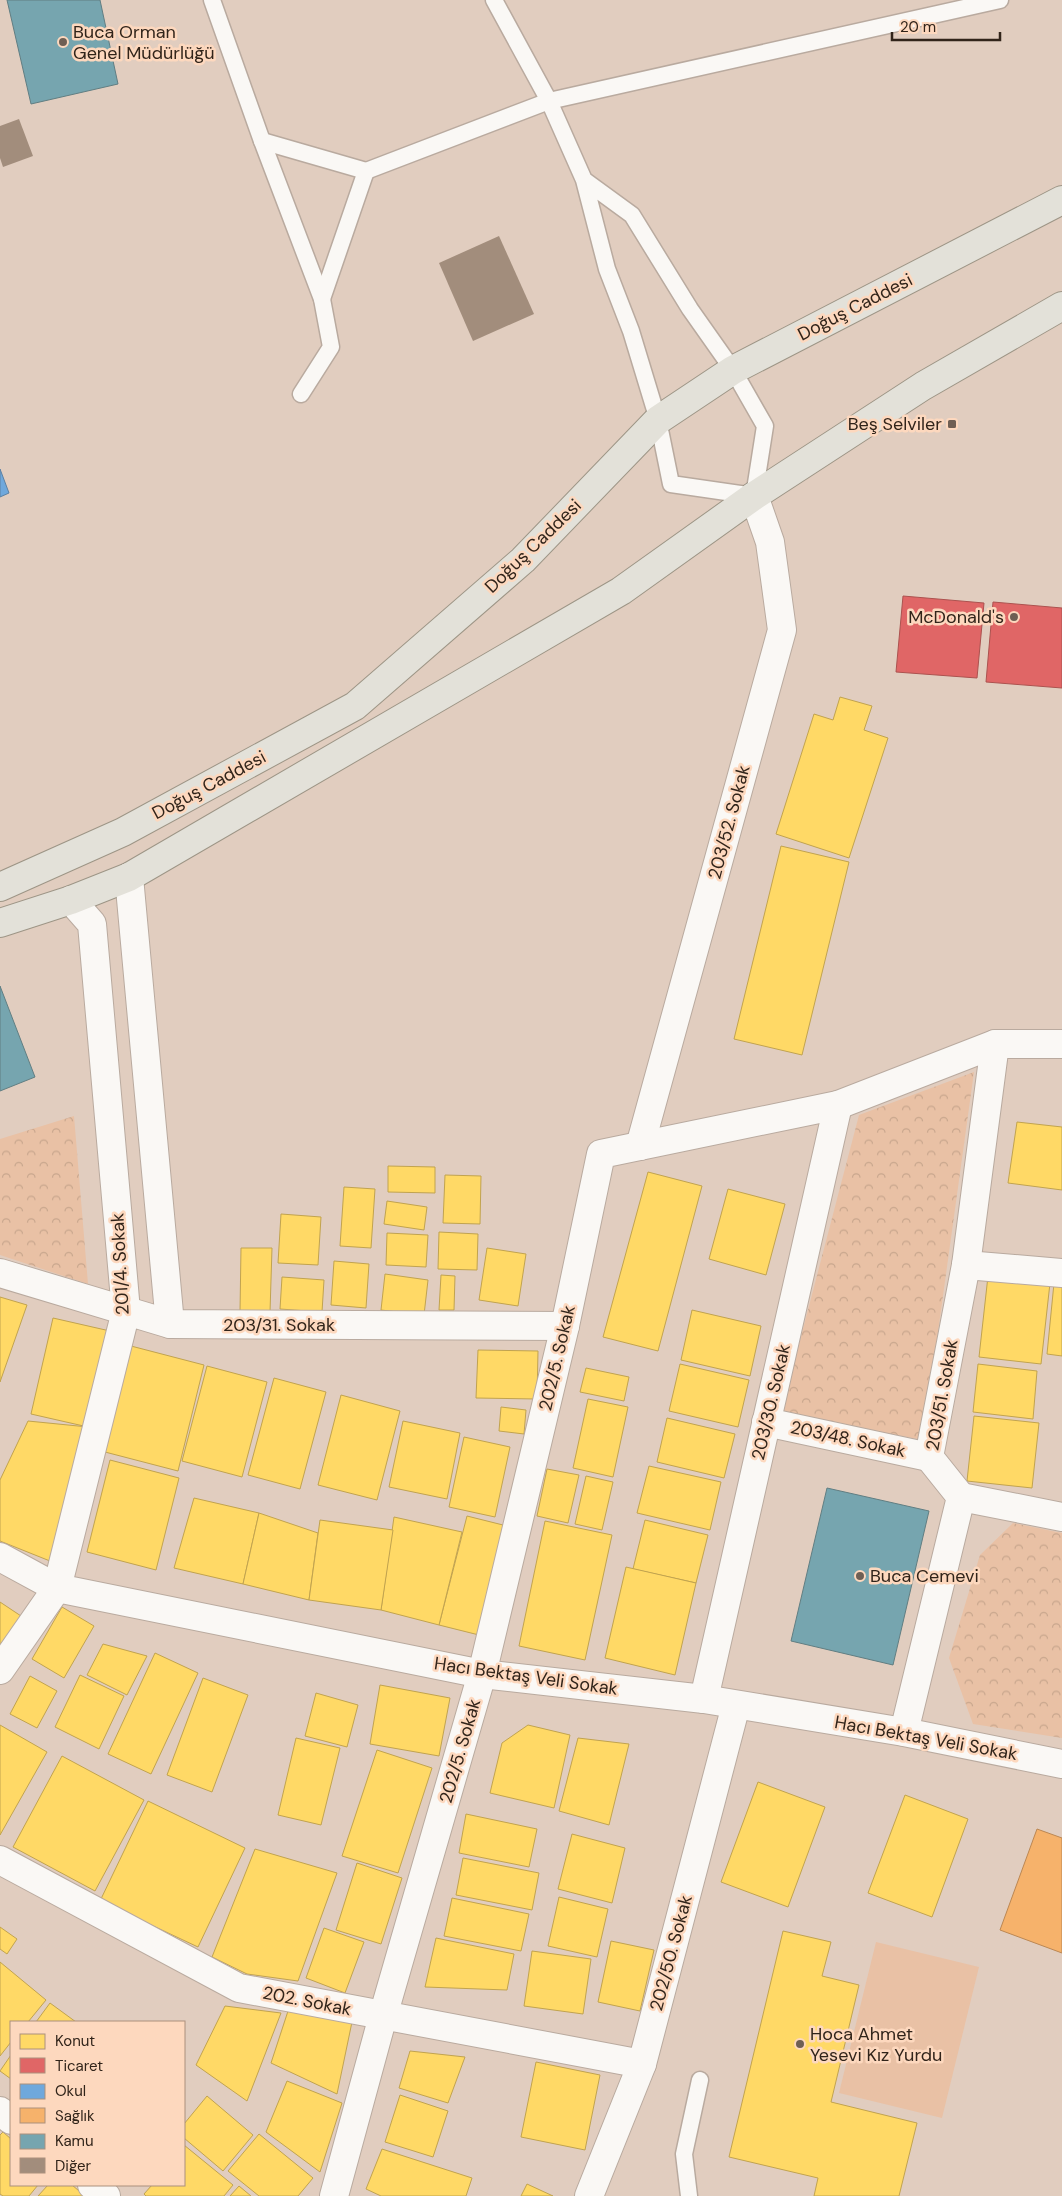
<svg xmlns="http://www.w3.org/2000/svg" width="1062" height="2196" viewBox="0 0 1062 2196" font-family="'DM Sans',sans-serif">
<defs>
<pattern id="park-crowns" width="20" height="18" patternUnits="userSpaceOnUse" patternTransform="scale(1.25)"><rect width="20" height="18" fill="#e9c1a5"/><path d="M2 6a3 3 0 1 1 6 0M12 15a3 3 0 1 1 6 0" fill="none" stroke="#c8a68d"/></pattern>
</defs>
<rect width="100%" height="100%" fill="#e1cdbf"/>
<polygon fill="#e9c1a5" points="876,1942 979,1967 942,2118 839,2093"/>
<g fill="url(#park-crowns)">
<polygon points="974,1072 923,1440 781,1413 859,1115"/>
<polygon points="74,1116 88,1284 0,1255 0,1139"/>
<polygon points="1013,1523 1062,1533 1062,1738 973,1724 949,1658 980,1555"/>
</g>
<g fill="#ffd966" stroke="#c1a34f">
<polygon points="840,697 872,706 864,730 888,738 849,858 776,834 814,714 833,720"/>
<polygon points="781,846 849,862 802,1055 734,1039"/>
<polygon points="1017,1122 1062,1127 1062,1190 1008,1183"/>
<polygon points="388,1166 435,1167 435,1193 388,1192"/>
<polygon points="648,1172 702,1186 658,1351 603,1337"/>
<polygon points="445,1175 481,1176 480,1224 443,1223"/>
<polygon points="344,1187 375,1189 371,1248 340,1246"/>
<polygon points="728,1189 785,1204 766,1275 709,1259"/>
<polygon points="387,1201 427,1207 424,1230 384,1224"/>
<polygon points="281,1214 321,1217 318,1265 278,1263"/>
<polygon points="439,1232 478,1234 477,1270 438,1269"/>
<polygon points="387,1233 428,1235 426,1267 386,1265"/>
<polygon points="241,1248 272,1248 270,1312 240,1312"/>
<polygon points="487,1248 526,1254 518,1306 479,1300"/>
<polygon points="334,1261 369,1264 366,1308 331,1305"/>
<polygon points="385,1274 428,1280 424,1315 381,1310"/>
<polygon points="441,1275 455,1276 454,1310 439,1310"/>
<polygon points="988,1276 1050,1283 1041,1364 979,1357"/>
<polygon points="282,1277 324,1280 322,1312 280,1309"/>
<polygon points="1054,1283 1062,1284 1062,1356 1047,1354"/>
<polygon points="0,1297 27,1305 0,1382"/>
<polygon points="692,1310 761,1326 750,1376 681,1360"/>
<polygon points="53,1318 110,1331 88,1427 31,1414"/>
<polygon points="131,1346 204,1365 178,1471 105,1452"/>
<polygon points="478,1350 538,1351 537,1399 476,1398"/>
<polygon points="680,1364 749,1380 738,1427 669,1411"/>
<polygon points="978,1364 1037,1371 1033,1419 973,1412"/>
<polygon points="207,1366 267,1382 242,1477 182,1461"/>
<polygon points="586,1368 629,1377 624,1401 580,1392"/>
<polygon points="274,1378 326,1392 300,1489 248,1475"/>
<polygon points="341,1395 400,1411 377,1500 318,1485"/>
<polygon points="588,1399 628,1407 613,1477 573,1468"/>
<polygon points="501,1407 526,1410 524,1434 499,1431"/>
<polygon points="974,1416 1039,1423 1032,1488 967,1481"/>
<polygon points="667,1418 735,1434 724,1478 657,1462"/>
<polygon points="28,1421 88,1427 55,1563 0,1541 0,1480"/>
<polygon points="403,1421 460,1433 447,1499 389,1487"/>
<polygon points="464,1437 510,1447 495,1517 449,1507"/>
<polygon points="110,1460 179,1478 156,1570 87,1552"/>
<polygon points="649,1466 721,1482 710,1530 637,1513"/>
<polygon points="547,1469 579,1475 568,1523 537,1516"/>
<polygon points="586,1476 613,1482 602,1530 575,1524"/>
<polygon points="194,1498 259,1513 243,1584 174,1568"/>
<polygon points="259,1513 318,1533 309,1600 243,1584"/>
<polygon points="467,1516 511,1527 483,1636 439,1625"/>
<polygon points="394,1517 462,1532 439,1625 381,1610"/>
<polygon points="320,1520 393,1530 381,1610 309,1600"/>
<polygon points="645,1520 708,1535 696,1583 633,1569"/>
<polygon points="545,1521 612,1535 585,1660 519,1646"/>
<polygon points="626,1567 696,1583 675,1675 605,1658"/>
<polygon points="0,1602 21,1616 0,1650"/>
<polygon points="62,1607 94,1626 64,1678 32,1659"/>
<polygon points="103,1644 147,1656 127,1695 87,1675"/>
<polygon points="155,1653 198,1673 151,1774 108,1754"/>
<polygon points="80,1675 124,1696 99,1749 55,1727"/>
<polygon points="30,1676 57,1691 37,1728 10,1714"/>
<polygon points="203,1678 248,1695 212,1792 167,1775"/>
<polygon points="380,1685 450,1698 439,1756 370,1744"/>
<polygon points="316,1693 358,1705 347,1747 305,1736"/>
<polygon points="0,1725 47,1752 0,1835"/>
<polygon points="528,1725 570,1735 554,1808 490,1793 502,1743"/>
<polygon points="296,1738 340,1748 321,1825 278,1815"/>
<polygon points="578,1738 629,1744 609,1825 559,1811"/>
<polygon points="377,1750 432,1768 398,1873 342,1856"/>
<polygon points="62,1756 144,1800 95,1891 13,1847"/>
<polygon points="758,1782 825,1807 788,1907 721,1882"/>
<polygon points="905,1795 968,1819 932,1917 868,1893"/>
<polygon points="148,1801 245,1848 198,1947 100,1901"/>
<polygon points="466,1814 537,1829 529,1867 459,1853"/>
<polygon points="572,1834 625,1848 612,1903 558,1889"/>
<polygon points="255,1849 337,1873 298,1981 247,1974 212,1957"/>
<polygon points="463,1858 539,1873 532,1910 456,1895"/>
<polygon points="357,1863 402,1878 381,1944 336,1930"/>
<polygon points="559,1897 608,1909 597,1957 548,1946"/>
<polygon points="452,1898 529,1914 521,1951 444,1936"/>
<polygon points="0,1927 17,1939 7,1954 0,1949"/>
<polygon points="324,1928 364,1942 345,1993 306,1978"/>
<polygon points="783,1931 831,1942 822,1976 859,1985 831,2102 917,2123 899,2196 814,2196 818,2178 729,2157"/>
<polygon points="436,1938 514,1954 507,1990 425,1987"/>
<polygon points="611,1941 654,1950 640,2011 598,2002"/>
<polygon points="532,1951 591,1959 583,2014 524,2006"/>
<polygon points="0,1962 46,2000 28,2022 11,2022 11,2042 0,2056"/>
<polygon points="50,2003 76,2022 36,2022"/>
<polygon points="225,2006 281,2013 247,2101 196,2065"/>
<polygon points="289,2008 352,2022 337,2094 271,2063"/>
<polygon points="410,2051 465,2057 448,2103 399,2088"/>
<polygon points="11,2055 11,2079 0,2071"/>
<polygon points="536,2062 600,2075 585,2150 521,2137"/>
<polygon points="287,2081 342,2103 320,2172 266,2132"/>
<polygon points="400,2095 448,2111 433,2157 385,2142"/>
<polygon points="207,2096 253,2135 223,2171 184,2138 184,2124"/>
<polygon points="3,2132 11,2139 11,2185 38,2185 29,2196 3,2196 0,2194 0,2135"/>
<polygon points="259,2134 313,2178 298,2196 259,2196 228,2171"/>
<polygon points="184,2145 233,2185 224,2196 146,2196 144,2194 152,2185 184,2185"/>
<polygon points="382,2149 472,2178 466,2196 381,2196 366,2189"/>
<polygon points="527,2184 553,2196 521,2196"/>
<polygon points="48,2185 72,2185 85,2196 38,2196"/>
<polygon points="239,2186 251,2196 230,2196"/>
</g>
<g fill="#e06666" stroke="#ac524f">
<polygon points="903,596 984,603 977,678 896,672"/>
<polygon points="993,602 1062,608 1062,688 986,682"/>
</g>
<polygon fill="#6fa8dc" stroke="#5c80a2" points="0,469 9,493 0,497"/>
<polygon fill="#f6b26b" stroke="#bb8753" points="1037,1829 1062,1838 1062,1953 1000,1930"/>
<g fill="#76a5af" stroke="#617e82">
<polygon points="7,0 100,0 118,84 31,104"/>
<polygon points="0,986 35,1077 0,1091"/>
<polygon points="827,1488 929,1511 893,1665 791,1641"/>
</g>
<g fill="#a28d7c">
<polygon points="19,119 33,156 3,167 0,158 0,126"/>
<polygon points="499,236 534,314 473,341 439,263"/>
</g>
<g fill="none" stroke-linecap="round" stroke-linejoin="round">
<g stroke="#b9aa9f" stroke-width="19">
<g id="lane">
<polyline points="212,0 262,141 322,299 331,347 301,394"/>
<polyline points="494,0 549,101 584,180 607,269 631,331 658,420 671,484 754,496 765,426 733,370 690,309 632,215 584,180"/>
<polyline points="262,141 366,171 549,101 1000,0"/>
<polyline points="322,299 366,171"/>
<polyline points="689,2196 684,2154 700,2080"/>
</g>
</g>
<g stroke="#b9aa9f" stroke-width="30">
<g id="street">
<polyline points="129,877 170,1324"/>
<polyline points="640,1146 782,630 770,542 754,496"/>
<polyline points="966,1265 1062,1273"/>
<polyline points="0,1273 170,1324 565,1326"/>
<polyline points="766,1422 929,1457"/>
<polyline points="961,1497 1062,1517"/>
<polyline points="0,1557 57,1588 482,1674 704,1699 904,1732 1062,1764"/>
<polyline points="0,1670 57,1588 126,1311 92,924 71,900"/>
<polyline points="704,1699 838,1105"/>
<polyline points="904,1732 961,1497 929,1457 966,1265 995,1044"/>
<polyline points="0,1860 239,1988 642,2064"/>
<polyline points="0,2111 11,2120"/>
<polyline points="92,2185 106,2196"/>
<polyline points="334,2196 383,2016 482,1674 565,1326 601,1154 838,1105 995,1044 1062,1044"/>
<polyline points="589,2196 642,2064 736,1705"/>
</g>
</g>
<g stroke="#9d9586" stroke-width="30">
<g id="primary">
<polyline points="0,887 123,832 355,706 523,560 658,420 733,370 1062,200"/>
<polyline points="0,923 71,900 129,877 621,591 754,496 923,386 1062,306"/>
</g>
</g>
<use href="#lane" stroke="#faf8f5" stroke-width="16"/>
<use href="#street" stroke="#faf8f5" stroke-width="28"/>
<use href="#primary" stroke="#e3e1d9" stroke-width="28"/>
</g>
<g fill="#6f5f54" stroke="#fdd8be" stroke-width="2">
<circle cx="63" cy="42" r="5"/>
<rect x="947" y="419" width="10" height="10" rx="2.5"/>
<circle cx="1014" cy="617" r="5"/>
<circle cx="860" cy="1576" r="5"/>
<circle cx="800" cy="2044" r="5"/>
</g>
<g text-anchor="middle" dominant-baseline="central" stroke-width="5" stroke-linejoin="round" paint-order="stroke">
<g font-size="18" fill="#31241a" stroke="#fdd8be" text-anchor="start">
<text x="73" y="32">Buca Orman<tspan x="73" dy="21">Genel Müdürlüğü</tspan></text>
<text x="942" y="424" text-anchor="end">Beş Selviler</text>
<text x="1004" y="617" text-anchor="end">McDonald's</text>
<text x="870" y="1576">Buca Cemevi</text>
<text x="810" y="2034">Hoca Ahmet<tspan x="810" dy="21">Yesevi Kız Yurdu</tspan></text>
</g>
<g font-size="18" fill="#31241a" stroke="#fdd8be">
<text transform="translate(855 307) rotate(-27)">Doğuş Caddesi</text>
<text transform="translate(533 546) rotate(-44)">Doğuş Caddesi</text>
<text transform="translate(209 785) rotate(-28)">Doğuş Caddesi</text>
<text transform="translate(729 822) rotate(-75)">203/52. Sokak</text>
<text transform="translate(120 1264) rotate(-93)">201/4. Sokak</text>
<text x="279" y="1325">203/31. Sokak</text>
<text transform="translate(557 1358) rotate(-77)">202/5. Sokak</text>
<text transform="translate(942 1395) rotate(-80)">203/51. Sokak</text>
<text transform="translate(771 1402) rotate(-77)">203/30. Sokak</text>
<text transform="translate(848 1439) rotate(12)">203/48. Sokak</text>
<text transform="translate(526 1676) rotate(8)">Hacı Bektaş Veli Sokak</text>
<text transform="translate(926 1738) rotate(10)">Hacı Bektaş Veli Sokak</text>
<text transform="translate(460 1751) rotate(-74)">202/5. Sokak</text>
<text transform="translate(671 1953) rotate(-75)">202/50. Sokak</text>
<text transform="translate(307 2001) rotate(11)">202. Sokak</text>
</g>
</g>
<rect x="10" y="2021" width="175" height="165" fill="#fdd8be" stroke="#ab907c"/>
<rect x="20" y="2034" width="25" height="15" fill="#ffd966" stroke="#ab907c"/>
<text x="55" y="2046" font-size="15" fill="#31241a">Konut</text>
<rect x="20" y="2058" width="25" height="15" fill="#e06666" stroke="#ab907c"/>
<text x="55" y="2071" font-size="15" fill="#31241a">Ticaret</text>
<rect x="20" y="2084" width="25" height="15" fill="#6fa8dc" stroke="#ab907c"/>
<text x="55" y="2096" font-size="15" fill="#31241a">Okul</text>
<rect x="20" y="2108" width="25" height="15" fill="#f6b26b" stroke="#ab907c"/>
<text x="55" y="2121" font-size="15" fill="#31241a">Sağlık</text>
<rect x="20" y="2134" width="25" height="15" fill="#76a5af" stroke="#ab907c"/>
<text x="55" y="2146" font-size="15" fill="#31241a">Kamu</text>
<rect x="20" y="2158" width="25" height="15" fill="#a28d7c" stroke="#ab907c"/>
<text x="55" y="2171" font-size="15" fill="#31241a">Diğer</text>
<path d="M892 32v8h108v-8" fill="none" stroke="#31241a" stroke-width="2.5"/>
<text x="900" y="32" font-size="15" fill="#31241a" stroke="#fdd8be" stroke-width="4" paint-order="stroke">20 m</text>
</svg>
